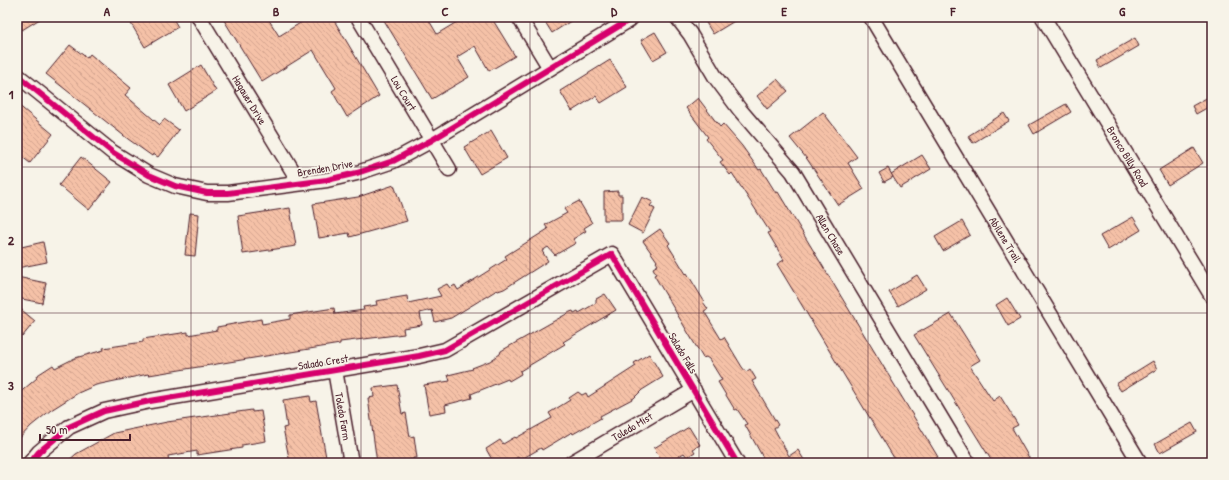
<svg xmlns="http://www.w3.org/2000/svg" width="1229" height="480" viewBox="0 0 1229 480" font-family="'Patrick Hand',sans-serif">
<defs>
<pattern id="building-back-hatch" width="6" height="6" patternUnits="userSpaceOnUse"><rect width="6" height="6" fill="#f5c1a7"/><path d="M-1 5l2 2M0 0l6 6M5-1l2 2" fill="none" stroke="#d4a590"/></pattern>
</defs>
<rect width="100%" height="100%" fill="#f7f3e8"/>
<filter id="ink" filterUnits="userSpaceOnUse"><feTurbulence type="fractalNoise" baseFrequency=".025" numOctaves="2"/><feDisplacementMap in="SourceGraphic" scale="8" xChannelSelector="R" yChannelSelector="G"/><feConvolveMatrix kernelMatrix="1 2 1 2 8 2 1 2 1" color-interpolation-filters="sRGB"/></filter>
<g filter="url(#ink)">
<g fill="url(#building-back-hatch)" stroke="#4a1f2b">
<polygon points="17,17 43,17 22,30 17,21"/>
<polygon points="138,17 172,17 178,27 145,47 130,22"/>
<polygon points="222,17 267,17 279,36 310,17 332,17 379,96 347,117 332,91 336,88 313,50 262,82"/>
<polygon points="382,17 427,17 437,34 465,17 491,17 515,56 489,71 475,46 457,57 469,77 432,99"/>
<polygon points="542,17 577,17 552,33"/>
<polygon points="712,17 741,17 713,34 705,21"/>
<polygon points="655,32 667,52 653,60 641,40"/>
<polygon points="1135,38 1139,46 1101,68 1097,60"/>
<polygon points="70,45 87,58 90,54 131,88 125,95 160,125 164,119 179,130 158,157 153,154 152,156 128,139 46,74"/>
<polygon points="610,60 627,87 601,103 596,96 572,111 560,91"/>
<polygon points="201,65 216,91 184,111 169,85"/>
<polygon points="777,79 788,91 767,109 757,96"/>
<polygon points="1212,95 1212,105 1196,114 1192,106"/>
<polygon points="698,98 720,127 723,124 742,146 759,170 761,169 776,193 778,192 938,457 928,463 897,463 777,264 784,260 768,233 770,232 732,173 730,175 720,162 723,160 706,139 708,137 686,108"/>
<polygon points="17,104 53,134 30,163 17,153"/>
<polygon points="1066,104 1071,112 1034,134 1029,125"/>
<polygon points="823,112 857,157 848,163 864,189 838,205 807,159 790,138"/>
<polygon points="1004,113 1009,121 973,143 968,136"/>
<polygon points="491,131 507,158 480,174 464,147"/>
<polygon points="1194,148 1203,163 1168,185 1159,170"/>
<polygon points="922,155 931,169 900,188 891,174"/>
<polygon points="81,157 112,182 89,210 59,185"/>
<polygon points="888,168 893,177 884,182 879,173"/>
<polygon points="394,185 407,221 350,237 349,233 319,238 313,204 358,197"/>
<polygon points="618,191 618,195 622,195 622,220 604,220 604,192"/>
<polygon points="642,197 653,202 650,206 655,209 643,233 628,225"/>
<polygon points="579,201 592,223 584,228 586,231 573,239 576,243 555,255 548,247 542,251 548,261 504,289 498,291 497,290 451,318 435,322 432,310 420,313 422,325 403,328 404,334 340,342 340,344 149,375 148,374 96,385 78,393 51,410 31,426 17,441 17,395 37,378 36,376 53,365 55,368 75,358 104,350 103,348 143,342 143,339 188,332 188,335 217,330 217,327 261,319 262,324 290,319 290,315 334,308 335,314 364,310 363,307 377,305 376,301 407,296 408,303 441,296 437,289 447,284 450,288 455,285 458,290 507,259 505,256 548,229 545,225 567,213 564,209"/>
<polygon points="290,208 296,246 243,254 238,216"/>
<polygon points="190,213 199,214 195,256 185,255"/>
<polygon points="1133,217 1141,230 1108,250 1100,236"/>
<polygon points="962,221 970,235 943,251 935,237"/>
<polygon points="660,229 670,243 668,245 686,274 687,273 704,301 703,302 708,309 704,311 721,339 724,337 742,367 746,372 750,369 756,379 752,381 778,425 774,428 789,456 798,450 806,463 766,463 745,425 747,424 737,409 735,410 718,382 722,380 709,359 706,357 703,358 654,275 656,274 653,268 658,265 656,262 657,261 643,241"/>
<polygon points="43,242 47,262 17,268 17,248"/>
<polygon points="917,275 926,289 898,306 889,292"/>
<polygon points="17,277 46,283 42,303 17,298"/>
<polygon points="605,294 616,310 563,342 565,344 520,371 521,374 509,381 508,379 471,394 472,398 445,405 446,411 429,414 424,385 450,381 448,375 473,369 472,368 490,361 500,354 501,351 570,312 573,311 574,313 578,311 579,313 596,303 596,299"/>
<polygon points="1007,298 1020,319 1008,326 996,305"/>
<polygon points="17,306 35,321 22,337 17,332"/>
<polygon points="951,314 980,360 970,366 993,401 1000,396 1010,412 1018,425 1012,428 1032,463 993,463 914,335"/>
<polygon points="649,354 663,377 642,390 634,398 600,416 601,418 573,434 572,432 542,450 541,448 520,460 518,457 508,463 494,463 486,449 500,440 503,444 515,437 516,438 552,418 549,413 570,400 569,398 578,392 582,395 586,393 588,397 636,366 634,363"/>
<polygon points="1153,361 1157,369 1121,391 1116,384"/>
<polygon points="397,385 402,414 406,413 410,437 414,436 417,458 413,458 414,463 377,463 368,398 374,397 373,388"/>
<polygon points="310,396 311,402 316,401 327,463 290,463 283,428 287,427 283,400"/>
<polygon points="252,410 252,412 261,411 266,441 242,445 242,448 197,455 197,451 168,456 169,463 66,463 76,454 114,433 167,422"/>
<polygon points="1192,423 1197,432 1160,453 1155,444"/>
<polygon points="689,427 700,445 693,449 695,452 687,457 684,453 668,463 663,463 654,448"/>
</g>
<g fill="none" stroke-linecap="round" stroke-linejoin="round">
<g stroke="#4a1f2b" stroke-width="17">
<g id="minor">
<path id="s1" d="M199 17 300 183"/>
<path id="s2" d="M358 17 449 169"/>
<polyline points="519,17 550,68"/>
<path id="s3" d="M677 17 690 34 716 78 740 110 793 172 968 463"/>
<path id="s4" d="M871 17 1140 463"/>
<path id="s5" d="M1043 17 1212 296"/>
<polyline points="17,75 112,152 149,175 175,186 207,193 228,193 327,180 357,173 393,161 432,140 629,20 632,17"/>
<path id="s6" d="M335 370 351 463"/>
<polyline points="30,463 39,452 69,427 104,411 150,401 419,356 445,350 612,254 737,463"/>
<path id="s7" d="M571 463 694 390"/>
</g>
</g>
<use href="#minor" stroke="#f7f3e8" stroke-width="14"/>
<g stroke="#f7f3e8" stroke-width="8">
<g id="cycleway">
<polyline points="17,75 112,152 149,175 175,186 207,193 228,193 327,180 357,173 393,161 432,140 629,20 632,17"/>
<polyline points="30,463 39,452 69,427 104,411 150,401 419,356 445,350 612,254 737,463"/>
</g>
</g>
<use href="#cycleway" stroke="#d6006c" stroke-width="6"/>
</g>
</g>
<path fill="none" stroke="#4a1f2b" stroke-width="1" stroke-opacity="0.55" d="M191 17V463M361 17V463M530 17V463M699 17V463M868 17V463M1038 17V463M17 167H1212M17 313H1212"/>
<g text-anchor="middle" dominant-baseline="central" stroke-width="3.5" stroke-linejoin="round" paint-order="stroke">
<g font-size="11" fill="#4a1f2b" stroke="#f7f3e8">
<text stroke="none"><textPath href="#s2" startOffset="89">Lou Court</textPath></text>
<text stroke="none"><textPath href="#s1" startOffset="97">Hagauer Drive</textPath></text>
<text stroke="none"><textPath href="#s5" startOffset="163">Bronco Billy Road</textPath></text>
<text transform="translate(325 168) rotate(-10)">Brenden Drive</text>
<text stroke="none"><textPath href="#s3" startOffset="267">Allen Chase</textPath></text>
<text stroke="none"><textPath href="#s4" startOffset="260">Abilene Trail</textPath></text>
<text transform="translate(683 353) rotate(59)">Salado Falls</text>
<text transform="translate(323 362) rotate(-9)">Salado Crest</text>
<text stroke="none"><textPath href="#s6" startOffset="47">Toledo Farm</textPath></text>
<text stroke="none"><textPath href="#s7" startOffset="71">Toledo Mist</textPath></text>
</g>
</g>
<rect width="1229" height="480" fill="none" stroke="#f7f3e8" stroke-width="44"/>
<path d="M40 434v6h90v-6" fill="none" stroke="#4a1f2b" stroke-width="2"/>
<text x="46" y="434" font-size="12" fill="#4a1f2b" stroke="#f7f3e8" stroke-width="3" paint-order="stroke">50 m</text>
<rect x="22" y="22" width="1185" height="436" fill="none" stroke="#4a1f2b" stroke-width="1.5"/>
<g font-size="13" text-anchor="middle" font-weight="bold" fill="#4a1f2b">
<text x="107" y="16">A</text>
<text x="276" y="16">B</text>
<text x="445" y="16">C</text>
<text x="614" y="16">D</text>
<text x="784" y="16">E</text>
<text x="953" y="16">F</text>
<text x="1122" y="16">G</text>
<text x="11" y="99">1</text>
<text x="11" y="245">2</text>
<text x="11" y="390">3</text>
</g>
</svg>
